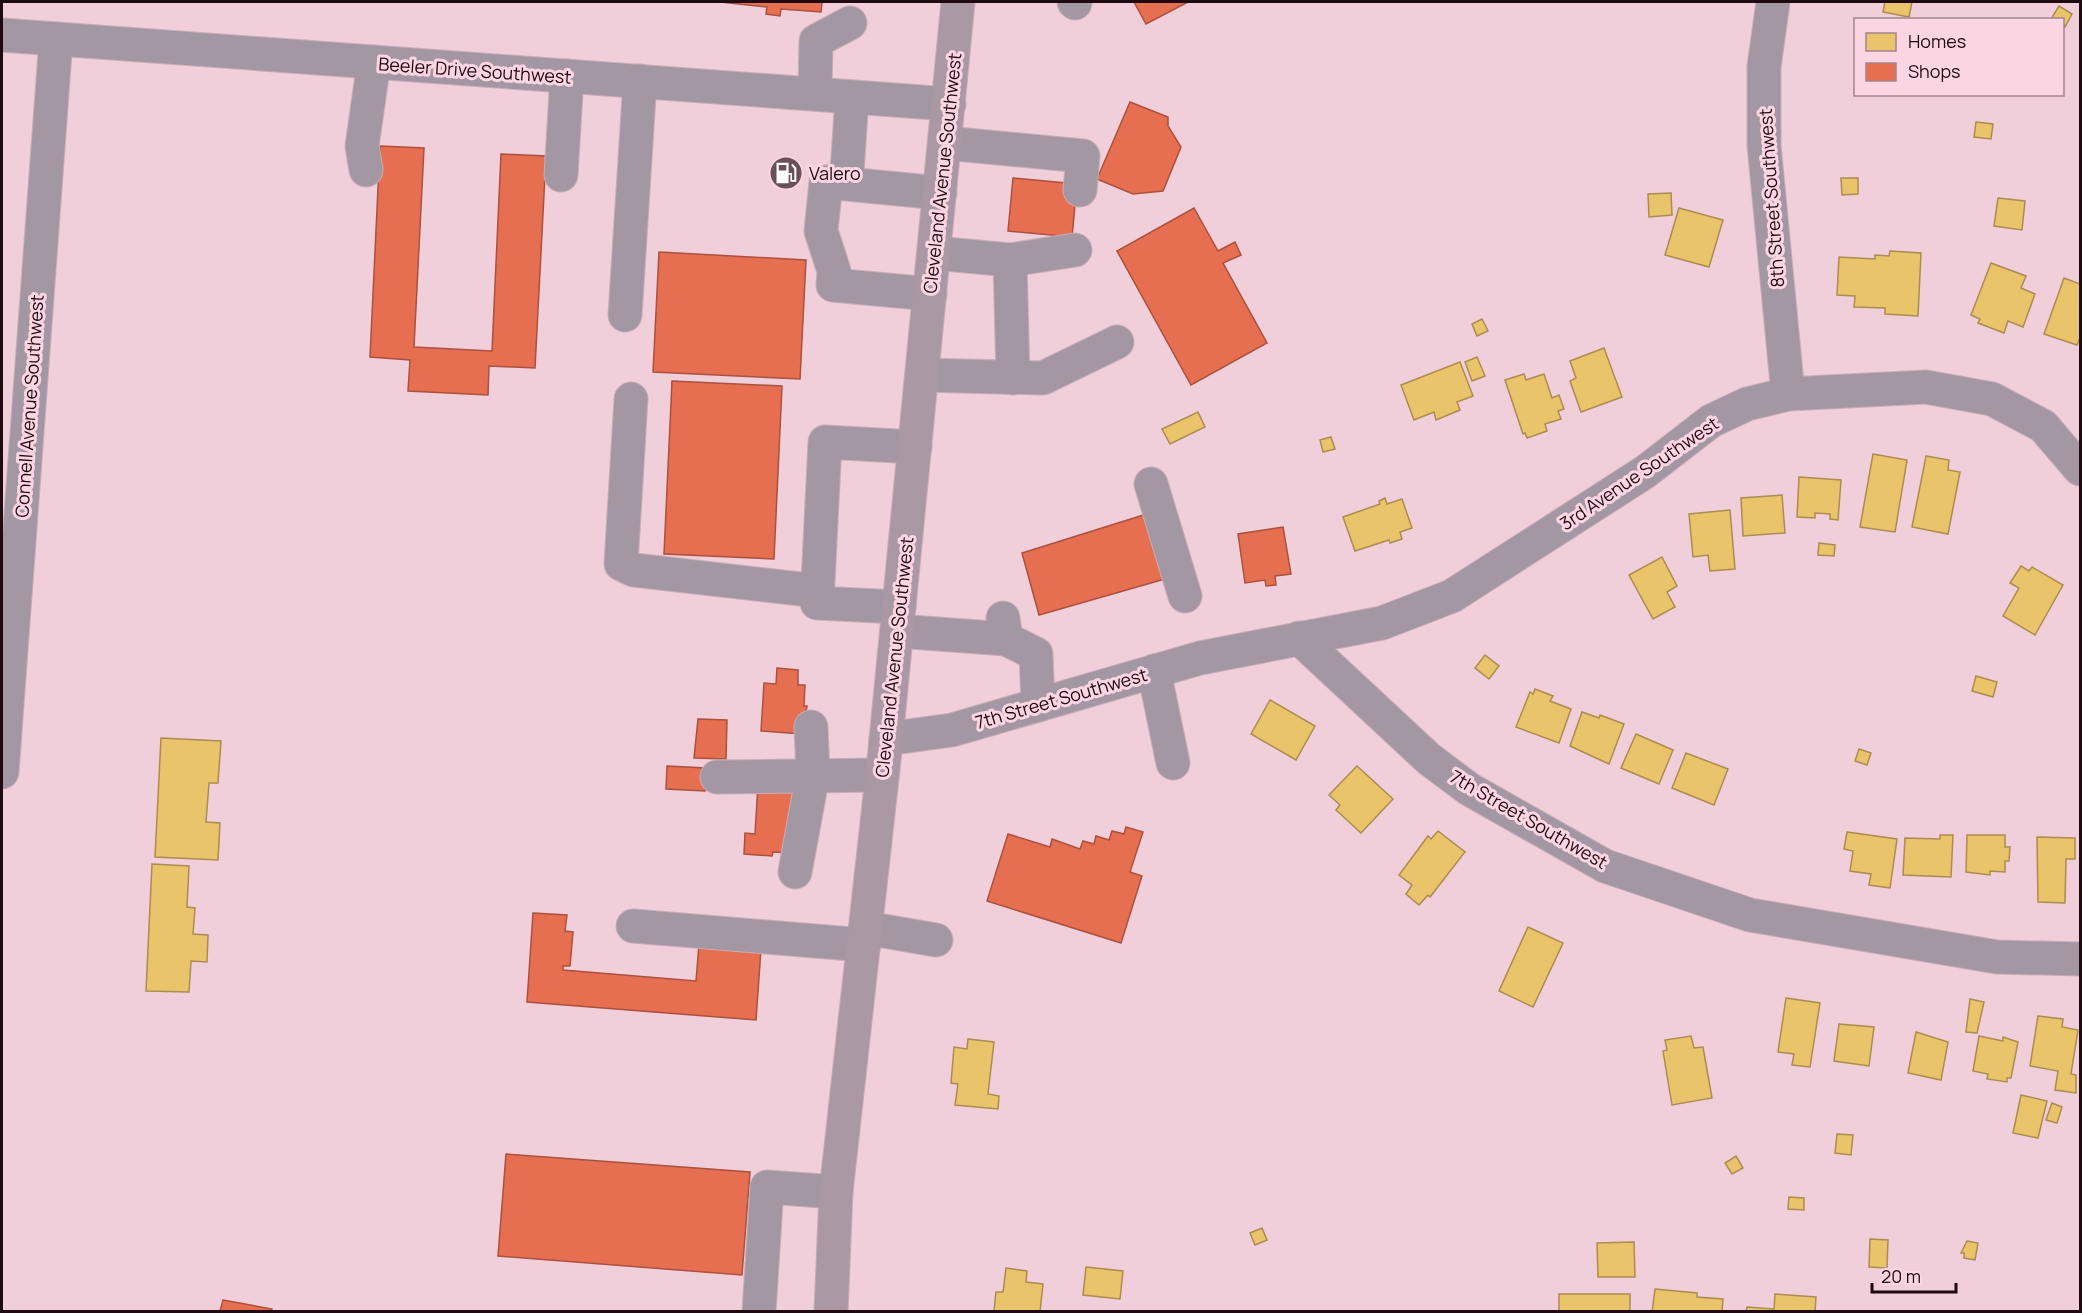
<svg xmlns="http://www.w3.org/2000/svg" width="2082" height="1313" viewBox="0 0 2082 1313" font-family="Manrope,sans-serif">
<rect width="100%" height="100%" fill="#f0ceda"/>
<g fill="#e9c46a" stroke="#ac8c50" stroke-width="1.5">
<polygon points="1885,2 1912,2 1909,17 1883,12"/>
<polygon points="2059,6 2072,14 2065,27 2062,20 2051,19"/>
<polygon points="1976,122 1993,124 1991,139 1974,137"/>
<polygon points="1841,178 1858,178 1858,194 1842,195"/>
<polygon points="1671,193 1672,215 1649,217 1648,194"/>
<polygon points="1998,198 2025,201 2022,230 1994,226"/>
<polygon points="1679,208 1723,220 1709,267 1665,255"/>
<polygon points="1890,251 1921,253 1918,316 1885,314 1885,308 1854,307 1855,296 1837,295 1839,257 1875,259 1875,255 1889,256"/>
<polygon points="1991,263 2026,276 2021,288 2035,294 2023,327 2008,321 2004,333 1978,323 1980,319 1971,315"/>
<polygon points="2064,278 2080,284 2080,338 2077,345 2044,334"/>
<polygon points="1482,319 1488,331 1477,336 1472,324"/>
<polygon points="1604,348 1622,397 1581,412 1570,381 1576,378 1570,361"/>
<polygon points="1477,357 1485,376 1472,381 1465,362"/>
<polygon points="1460,362 1473,396 1457,402 1460,410 1436,420 1434,412 1414,420 1401,385"/>
<polygon points="1524,374 1526,380 1544,374 1552,398 1559,395 1564,409 1558,411 1561,419 1545,424 1547,431 1527,438 1525,433 1523,434 1505,380"/>
<polygon points="1198,412 1205,427 1170,444 1162,429"/>
<polygon points="1331,437 1335,449 1323,452 1320,440"/>
<polygon points="1873,454 1907,460 1895,532 1860,527"/>
<polygon points="1926,456 1949,460 1948,470 1960,472 1948,534 1912,527"/>
<polygon points="1799,477 1841,480 1838,520 1830,519 1830,514 1815,513 1815,518 1797,517"/>
<polygon points="1782,495 1785,533 1743,536 1741,498"/>
<polygon points="1385,498 1387,504 1402,499 1412,528 1400,532 1402,539 1390,543 1389,540 1355,551 1343,517 1380,504 1379,501"/>
<polygon points="1730,510 1735,569 1710,571 1708,555 1693,557 1689,514"/>
<polygon points="1819,543 1835,545 1834,556 1818,555"/>
<polygon points="1662,557 1677,586 1667,592 1675,607 1653,619 1629,575"/>
<polygon points="2021,566 2029,571 2032,567 2063,585 2035,635 2003,616 2019,588 2010,583"/>
<polygon points="1485,655 1499,666 1489,679 1475,668"/>
<polygon points="1976,676 1997,682 1993,697 1972,691"/>
<polygon points="1535,689 1553,696 1550,701 1571,709 1559,743 1516,727 1530,692 1533,694"/>
<polygon points="1270,700 1315,726 1296,760 1251,734"/>
<polygon points="1582,712 1599,718 1600,715 1624,724 1609,764 1570,746"/>
<polygon points="1636,734 1673,750 1659,784 1621,768"/>
<polygon points="161,738 221,741 218,783 209,783 206,822 220,823 218,860 155,857"/>
<polygon points="1859,749 1871,753 1867,765 1855,761"/>
<polygon points="1686,753 1728,769 1714,805 1672,788"/>
<polygon points="1357,766 1393,799 1361,833 1336,810 1340,805 1329,795"/>
<polygon points="1438,831 1465,852 1430,897 1428,895 1419,905 1406,894 1412,885 1399,875 1428,836 1431,839"/>
<polygon points="1847,832 1897,839 1890,888 1869,885 1871,874 1850,871 1853,851 1844,849"/>
<polygon points="1940,835 1953,835 1951,877 1903,875 1905,838 1940,839"/>
<polygon points="1967,835 2005,835 2005,847 2010,847 2009,861 2005,861 2005,872 1990,871 1990,875 1966,872"/>
<polygon points="2037,837 2075,838 2075,859 2066,859 2065,903 2038,902"/>
<polygon points="152,864 189,866 187,907 195,908 193,934 208,935 207,962 191,961 189,992 146,991"/>
<polygon points="1528,927 1563,943 1533,1007 1499,991"/>
<polygon points="1786,998 1820,1003 1810,1067 1792,1065 1794,1054 1778,1052"/>
<polygon points="1970,999 1984,1002 1977,1033 1966,1032"/>
<polygon points="2038,1016 2063,1019 2062,1027 2078,1030 2071,1074 2076,1075 2076,1093 2055,1090 2058,1071 2030,1066"/>
<polygon points="1839,1024 1874,1027 1869,1066 1834,1061"/>
<polygon points="1916,1032 1948,1042 1941,1080 1908,1073"/>
<polygon points="1691,1036 1694,1048 1703,1047 1712,1098 1672,1105 1663,1051 1667,1050 1665,1040"/>
<polygon points="1979,1036 2003,1041 2003,1037 2018,1042 2011,1078 2007,1078 2007,1082 1987,1079 1988,1074 1973,1071"/>
<polygon points="968,1039 994,1042 988,1094 999,1096 998,1109 955,1105 958,1084 951,1083 954,1047 967,1049"/>
<polygon points="2021,1095 2047,1101 2038,1138 2013,1133"/>
<polygon points="2052,1103 2062,1107 2057,1123 2046,1120"/>
<polygon points="1837,1134 1853,1135 1851,1155 1835,1153"/>
<polygon points="1736,1156 1743,1168 1732,1174 1725,1163"/>
<polygon points="1789,1197 1804,1198 1804,1210 1788,1209"/>
<polygon points="1262,1228 1267,1240 1255,1245 1250,1233"/>
<polygon points="1870,1239 1888,1240 1887,1268 1869,1267"/>
<polygon points="1967,1241 1978,1243 1975,1260 1964,1258 1964,1253 1961,1253"/>
<polygon points="1634,1242 1635,1277 1598,1277 1597,1243"/>
<polygon points="1086,1267 1123,1271 1120,1299 1083,1295"/>
<polygon points="1006,1268 1027,1271 1026,1282 1043,1284 1040,1312 994,1311 996,1292 1003,1292"/>
<polygon points="1655,1289 1697,1293 1697,1297 1723,1299 1722,1312 1652,1312"/>
<rect x="1559" y="1294" width="71" height="18"/>
<polygon points="1775,1294 1816,1297 1815,1312 1746,1312 1747,1307 1774,1309"/>
</g>
<g fill="#e76f51" stroke="#ab513e" stroke-width="1.5">
<polygon points="720,2 822,2 821,12 781,9 780,16 766,14 767,7"/>
<polygon points="1134,2 1188,2 1146,24"/>
<polygon points="1130,102 1168,117 1168,126 1181,147 1163,191 1133,194 1097,179"/>
<polygon points="380,146 424,148 414,347 492,351 501,154 546,156 535,368 489,366 488,395 408,391 410,360 370,357"/>
<polygon points="1013,178 1077,184 1072,237 1008,231"/>
<polygon points="1194,208 1218,251 1235,242 1241,255 1223,263 1267,343 1191,385 1117,251"/>
<polygon points="659,252 806,260 800,379 653,372"/>
<polygon points="672,381 782,386 774,559 664,554"/>
<polygon points="1153,512 1172,577 1039,615 1022,553"/>
<polygon points="1283,527 1291,574 1275,576 1276,585 1266,586 1265,580 1245,583 1238,534"/>
<polygon points="777,668 798,670 798,685 805,685 804,706 807,706 802,734 761,731 764,683 776,684"/>
<polygon points="698,719 727,720 726,759 694,758"/>
<polygon points="667,766 706,768 705,791 666,789"/>
<polygon points="758,784 795,786 791,853 773,852 772,856 744,854 745,833 755,834"/>
<polygon points="1126,827 1143,832 1130,872 1142,876 1121,943 987,901 1008,834 1050,847 1052,839 1080,849 1083,841 1094,844 1096,836 1109,840 1112,831 1124,834"/>
<polygon points="533,913 567,915 565,931 573,932 570,966 563,966 563,970 696,981 699,944 761,949 756,1020 527,1002"/>
<polygon points="506,1154 750,1172 742,1275 498,1256"/>
<polygon points="223,1300 272,1309 271,1312 220,1311"/>
</g>
<g fill="none" stroke-linecap="round" stroke-linejoin="round">
<g stroke="#c8adb7" stroke-width="35">
<g id="minor">
<polyline points="1074,2 1075,3"/>
<polyline points="1773,2 1764,67 1764,145 1788,394"/>
<polyline points="2,35 949,104"/>
<polyline points="815,94 816,41 850,23"/>
<polyline points="945,143 1083,156 1080,190"/>
<polyline points="366,170 362,146 374,62"/>
<polyline points="561,175 567,76"/>
<polyline points="839,183 847,172 852,97"/>
<polyline points="934,253 1010,260 1013,378"/>
<polyline points="1010,260 1075,250"/>
<polyline points="930,294 833,285 834,271 821,231 826,182 940,193"/>
<polyline points="625,315 640,81"/>
<polyline points="922,375 1043,378 1117,342"/>
<polyline points="631,399 621,564 634,570 818,591"/>
<polyline points="1151,484 1185,596"/>
<polyline points="899,607 817,603 825,442 915,447"/>
<polyline points="897,631 1006,639 1003,618"/>
<polyline points="1299,638 1429,759 1469,789 1605,866 1750,915 1997,957 2080,959"/>
<polyline points="1006,639 1036,654 1038,705"/>
<polyline points="1154,671 1173,763"/>
<polyline points="886,739 952,730 1200,658 1382,623 1452,596 1645,472 1711,421 1747,404 1788,394 1926,387 1992,399 2043,426 2080,469"/>
<polyline points="2,772 56,39"/>
<polyline points="717,777 882,775"/>
<polyline points="795,872 813,774 811,727"/>
<polyline points="633,926 864,945"/>
<polyline points="866,928 936,940"/>
<polyline points="759,1312 767,1187 836,1192"/>
</g>
</g>
<g stroke="#c8adb7" stroke-width="35">
<polyline id="major" points="831,1312 836,1192 884,760 958,2"/>
</g>
<use href="#minor" stroke="#a397a3" stroke-width="33"/>
<use href="#major" stroke="#aa98a4" stroke-width="33"/>
</g>
<defs>
<g id="fuel-disc" transform="scale(1.725)"><circle r="9.5" fill="#684f58" stroke="#fcd5e3"/><path d="M-5.5-6h7V0h2V4h1.3V-2.5L3-4.5l.8-.8L6-3V5H2.5V1h-1V6h-7ZM-4.2-4.7v3.2H.2V-4.7Z" fill="#fff"/></g>
</defs>
<g fill-rule="evenodd">
<use href="#fuel-disc" x="786" y="173"/>
</g>
<g text-anchor="middle" dominant-baseline="central" stroke-width="6" stroke-linejoin="round" paint-order="stroke">
<g font-size="18" fill="#1f0a12" stroke="#fcd5e3">
<text transform="translate(475 70) rotate(4)">Beeler Drive Southwest</text>
<text transform="translate(942 173) rotate(-84)">Cleveland Avenue Southwest</text>
<text transform="translate(1771 198) rotate(-94)">8th Street Southwest</text>
<text transform="translate(29 406) rotate(-86)">Connell Avenue Southwest</text>
<text transform="translate(1639 473) rotate(-34)">3rd Avenue Southwest</text>
<text transform="translate(894 657) rotate(-84)">Cleveland Avenue Southwest</text>
<text transform="translate(1061 698) rotate(-16)">7th Street Southwest</text>
<text transform="translate(1529 819) rotate(30)">7th Street Southwest</text>
</g>
<g font-size="18" fill="#1f0a12" stroke="#fcd5e3" text-anchor="start">
<text x="809" y="173">Valero</text>
</g>
</g>
<rect width="2082" height="1313" fill="none" stroke="#1f0a12" stroke-width="6"/>
<rect x="1854" y="18" width="210" height="78" fill="#fcd5e3" stroke="#a4848f" stroke-width="1.5"/>
<rect x="1866" y="33" width="30" height="18" fill="#e9c46a" stroke="#a4848f" stroke-width="1.5"/>
<text x="1908" y="48" font-size="18" fill="#1f0a12">Homes</text>
<rect x="1866" y="63" width="30" height="18" fill="#e76f51" stroke="#a4848f" stroke-width="1.5"/>
<text x="1908" y="78" font-size="18" fill="#1f0a12">Shops</text>
<path d="M1872 1283v9h84v-9" fill="none" stroke="#1f0a12" stroke-width="3"/>
<text x="1881" y="1283" font-size="18" fill="#1f0a12" stroke="#fcd5e3" stroke-width="4.5" paint-order="stroke">20 m</text>
</svg>
